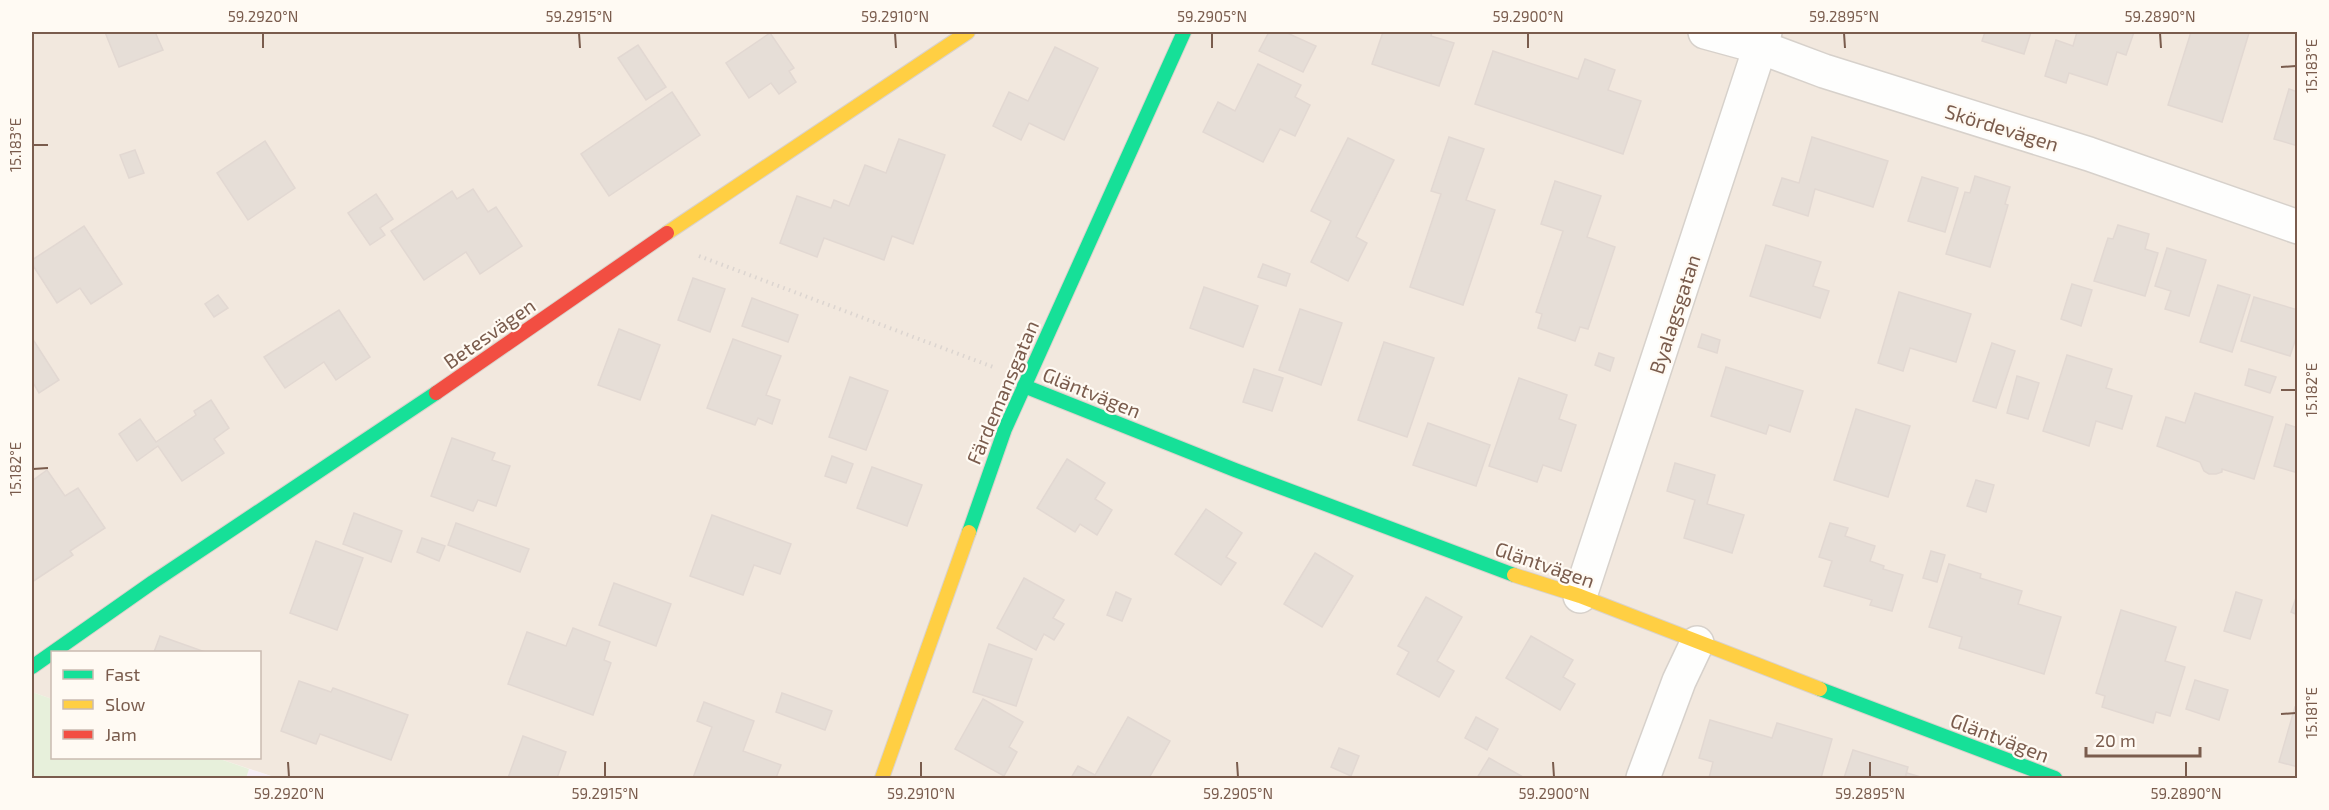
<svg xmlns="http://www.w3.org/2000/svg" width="2329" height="810" viewBox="0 0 2329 810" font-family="'Exo 2',sans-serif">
<rect width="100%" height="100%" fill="#f9f5f0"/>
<polygon fill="#f2e8de" points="32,32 2297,32 2297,778 277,778 217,758 260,758 260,652 52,652 52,699 32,692"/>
<polygon fill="#f6eef6" points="249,769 277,778 246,778"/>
<polygon fill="#e7f0db" points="32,692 52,699 52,758 217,758 249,769 246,778 32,778"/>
<g fill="#e6ded7" stroke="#e2d8d2" stroke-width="1.5">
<polygon points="105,32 155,32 163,50 119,67"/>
<polygon points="1269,32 1285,32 1316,46 1303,72 1259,51"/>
<polygon points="1383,32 1432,32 1431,36 1454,43 1439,86 1372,64"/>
<polygon points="1985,32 2031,32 2024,54 1982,41"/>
<polygon points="2077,32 2134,32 2126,55 2117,52 2107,85 2069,73 2066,83 2045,76 2056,40 2073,46"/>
<polygon points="2191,32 2249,33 2222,122 2168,105"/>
<polygon points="770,33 794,68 789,71 796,82 779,94 771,83 749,98 726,63"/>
<polygon points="638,45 666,87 646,100 618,58"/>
<polygon points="1055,47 1098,68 1064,140 1029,123 1021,140 993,126 1009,92 1028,101"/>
<polygon points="1493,51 1578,79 1585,59 1615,70 1608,90 1641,101 1623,154 1475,104"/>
<polygon points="1258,64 1301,85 1295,97 1310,105 1295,136 1280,129 1263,162 1203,132 1218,102 1235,111"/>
<polygon points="2289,89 2298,92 2298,146 2274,139"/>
<polygon points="672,92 700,135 609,196 581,154"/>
<polygon points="1449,137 1484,149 1466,200 1495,210 1463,305 1410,287 1441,194 1431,191"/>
<polygon points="1812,137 1888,161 1873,207 1815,189 1808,216 1773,205 1782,178 1799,183"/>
<polygon points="1348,138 1394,160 1356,237 1367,243 1348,281 1311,262 1331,221 1311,211"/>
<polygon points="899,139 945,155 913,244 892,236 884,260 824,238 817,257 780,243 797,196 831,208 834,200 849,206 865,165 886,173"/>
<polygon points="265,141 295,188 248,220 217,173"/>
<polygon points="135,150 144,173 129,178 120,155"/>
<polygon points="1975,176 2010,187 2005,204 2008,205 1990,267 1946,254 1965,192 1970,193"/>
<polygon points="1922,177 1958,188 1945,232 1908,221"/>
<polygon points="1555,181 1601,196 1587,237 1615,247 1588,329 1580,327 1575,341 1538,328 1542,314 1536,312 1563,231 1541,224"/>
<polygon points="473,189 488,212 496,207 522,246 480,274 466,252 424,280 391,231 452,191 457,199"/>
<polygon points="376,194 393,219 380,228 385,235 370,245 348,213"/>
<polygon points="2118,225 2149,234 2145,249 2158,253 2145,296 2094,281 2108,238 2113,239"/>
<polygon points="84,226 122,284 91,304 80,288 57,303 32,264 32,260"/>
<polygon points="1766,245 1821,262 1813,286 1829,291 1820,318 1750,296"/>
<polygon points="2167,248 2206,260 2189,316 2165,309 2171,291 2155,286"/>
<polygon points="1263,264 1290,274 1286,286 1258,277"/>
<polygon points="693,278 725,289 710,332 678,320"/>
<polygon points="2072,284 2092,290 2081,326 2061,319"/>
<polygon points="2218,285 2250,295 2232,352 2200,342"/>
<polygon points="1204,287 1258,306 1243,347 1190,328"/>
<polygon points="1899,292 1971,314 1956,362 1910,348 1903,371 1878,363"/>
<polygon points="218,295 228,308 214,317 205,304"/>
<polygon points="2254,297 2298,310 2298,332 2290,356 2241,341"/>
<polygon points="752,298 798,315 788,342 742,326"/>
<polygon points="1300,309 1342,323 1321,385 1279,370"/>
<polygon points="339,310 370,357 336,380 324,362 285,388 264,357"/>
<polygon points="619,329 660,345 640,400 598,385"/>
<polygon points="1702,334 1720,340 1717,353 1698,347"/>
<polygon points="32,338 59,380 39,393 32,381"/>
<polygon points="733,339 781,356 766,395 780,400 772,424 758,418 755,425 707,408"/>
<polygon points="1384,342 1434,358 1407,437 1358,420"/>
<polygon points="1992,343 2015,351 1996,408 1973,401"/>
<polygon points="1599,353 1614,358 1610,371 1595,365"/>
<polygon points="2067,355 2112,369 2106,388 2132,396 2122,429 2096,421 2089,446 2043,431"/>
<polygon points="1726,367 1803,391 1790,432 1769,425 1766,434 1711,416"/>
<polygon points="1254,369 1283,378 1272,411 1243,402"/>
<polygon points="2249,369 2276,377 2270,393 2245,385"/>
<polygon points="2017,376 2039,383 2028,419 2007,413"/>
<polygon points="850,377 888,391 866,450 829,437"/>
<polygon points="1519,378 1567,395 1559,419 1576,425 1561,471 1543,465 1537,482 1489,466"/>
<polygon points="2195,393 2273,417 2254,479 2222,469 2222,472 2216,474 2209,474 2204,471 2200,462 2157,446 2166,417 2185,423"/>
<polygon points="211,400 229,428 214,439 224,453 182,481 158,446 137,461 119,434 140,419 156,442 196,415 194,411"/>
<polygon points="1856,409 1910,426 1888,497 1834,480"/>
<polygon points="1428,423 1490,445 1476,486 1413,465"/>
<polygon points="2286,424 2298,428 2298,473 2274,466"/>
<polygon points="452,438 495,453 492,460 510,466 496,506 478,500 473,511 431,496"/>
<polygon points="832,456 853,464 846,483 825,476"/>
<polygon points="1067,459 1105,483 1095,499 1112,510 1097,535 1080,524 1075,532 1037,508"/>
<polygon points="1675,463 1715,475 1707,504 1744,515 1732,553 1684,538 1695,500 1667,491"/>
<polygon points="872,467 922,485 907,526 857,508"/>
<polygon points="47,470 65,496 78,488 105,528 70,551 73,555 32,582 32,481"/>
<polygon points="1976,480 1994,485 1986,512 1967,506"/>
<polygon points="1206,509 1242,533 1226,557 1236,563 1221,585 1175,554"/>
<polygon points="354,513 402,531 391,562 343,544"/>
<polygon points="712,515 791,544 780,574 754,565 743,595 690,576"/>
<polygon points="456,523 529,549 520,572 448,545"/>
<polygon points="1830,523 1848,528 1845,536 1875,546 1870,561 1884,566 1883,569 1903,575 1892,611 1870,605 1872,600 1824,586 1832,561 1819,557"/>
<polygon points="422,538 445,546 439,561 417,552"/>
<polygon points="316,541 363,558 337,630 290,613"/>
<polygon points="1931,551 1945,555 1937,582 1923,578"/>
<polygon points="1315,553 1353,576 1322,627 1284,604"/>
<polygon points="1949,564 1981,574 1980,578 2022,591 2018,604 2061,617 2044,674 1959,648 1962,637 1929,627"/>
<polygon points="1024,578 1064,600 1053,618 1064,624 1054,640 1044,634 1036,650 997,628"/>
<polygon points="614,583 671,604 656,646 599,625"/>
<polygon points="1116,592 1131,599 1122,621 1107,615"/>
<polygon points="2236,592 2262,600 2250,639 2224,631"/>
<polygon points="2298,592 2298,615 2291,612"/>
<polygon points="1426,597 1462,617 1437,661 1454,671 1439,697 1397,674 1409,652 1398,646"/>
<polygon points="2121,610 2176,627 2165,661 2185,667 2170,716 2156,712 2153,723 2102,707 2105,696 2096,693"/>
<polygon points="573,628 610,642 604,660 611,663 593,715 508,684 527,632 566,646"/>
<polygon points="160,636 205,652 154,652"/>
<polygon points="1531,636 1573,660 1563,677 1575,684 1560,710 1506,678"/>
<polygon points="989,644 1032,659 1016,706 973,692"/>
<polygon points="2195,680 2228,690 2219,720 2186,709"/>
<polygon points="299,681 331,692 333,688 408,715 391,760 320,734 316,744 281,731"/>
<polygon points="782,693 832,711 825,730 776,712"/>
<polygon points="983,699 1023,722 1009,747 1017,752 1004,776 955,749"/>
<polygon points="704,702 754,721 743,751 781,765 776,778 693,778 712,727 697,721"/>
<polygon points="2295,707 2298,708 2298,767 2279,762"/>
<polygon points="1128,717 1170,741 1149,778 1071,778 1078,766 1095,775"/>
<polygon points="1476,717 1498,729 1487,750 1465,738"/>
<polygon points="1710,720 1772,738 1777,723 1832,739 1821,778 1709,778 1713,762 1699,758"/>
<polygon points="523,736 566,752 557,778 508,778"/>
<polygon points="1339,748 1359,756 1351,776 1331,767"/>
<polygon points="1853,750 1908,767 1905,778 1844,778"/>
<polygon points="1489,758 1525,778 1477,778"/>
<polygon points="1907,773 1924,778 1905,778"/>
</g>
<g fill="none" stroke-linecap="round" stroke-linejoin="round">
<g stroke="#d7d1cb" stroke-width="36">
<g id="street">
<polyline points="1705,32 1760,47 1824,71 2089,154 2298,227"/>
<polyline points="1580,596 1765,32"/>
<polyline points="1643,778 1679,681 1697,643"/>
</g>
</g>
<g stroke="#d9d2cb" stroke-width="16">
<g id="fast">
<polyline points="1024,386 1235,470 1514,575"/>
<polyline points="969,532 1005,429 1184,32"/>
<polyline points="32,667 153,582 436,393"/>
<polyline points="1820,689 2055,778"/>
</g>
</g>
<g stroke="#d9d2cb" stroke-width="16">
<g id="slow">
<polyline points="667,233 968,32"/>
<polyline points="1514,575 1580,596 1820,689"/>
<polyline points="882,778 969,532"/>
</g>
</g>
<g stroke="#d9d2cb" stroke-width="16">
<polyline id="jam" points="436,393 667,233"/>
</g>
<polyline stroke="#dcd5d0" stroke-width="4" stroke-dasharray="1.5 4.5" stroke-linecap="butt" points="699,256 993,367"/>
<use href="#street" stroke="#fefefd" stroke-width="33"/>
<use href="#fast" stroke="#16e098" stroke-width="14"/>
<use href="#slow" stroke="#ffcf43" stroke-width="14"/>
<use href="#jam" stroke="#f24e42" stroke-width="14"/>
</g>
<path fill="none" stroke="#7a5c4d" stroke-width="2" d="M263 33V48M579 33 580 48M895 33 896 48M1212 33V48M1528 33V48M1844 33 1845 48M2160 33 2161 48M2281 67 2296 66M33 145H48M2281 390H2296M33 469 48 468M2281 714 2296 713M288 762 289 777M605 762V777M921 762V777M1237 762 1238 777M1553 762 1554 777M1870 762V777M2186 762V777"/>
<g text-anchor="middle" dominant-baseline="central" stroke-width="4.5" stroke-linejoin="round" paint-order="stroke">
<g font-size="20" fill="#7a5c4d" stroke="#fffaf3">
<text transform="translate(2002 127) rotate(17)">Skördevägen</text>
<text transform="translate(1674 314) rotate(-72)">Byalagsgatan</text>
<text transform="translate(489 333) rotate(-35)">Betesvägen</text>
<text transform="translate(1002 392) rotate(-67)">Färdemansgatan</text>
<text transform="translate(1092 392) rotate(22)">Gläntvägen</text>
<text transform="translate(1545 564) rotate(19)">Gläntvägen</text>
<text transform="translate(2000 737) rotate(21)">Gläntvägen</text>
</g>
</g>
<rect width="2329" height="810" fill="none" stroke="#fffaf3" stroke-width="66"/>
<rect x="51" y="651" width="210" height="108" fill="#fffaf3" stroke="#cabbb1" stroke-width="1.5"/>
<rect x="63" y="670" width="30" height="9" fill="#16e098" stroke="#cabbb1" stroke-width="1.5"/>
<text x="105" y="681" font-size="18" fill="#7a5c4d">Fast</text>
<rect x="63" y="700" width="30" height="9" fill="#ffcf43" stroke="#cabbb1" stroke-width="1.5"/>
<text x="105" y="711" font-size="18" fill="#7a5c4d">Slow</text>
<rect x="63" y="730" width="30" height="9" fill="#f24e42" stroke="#cabbb1" stroke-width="1.5"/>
<text x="105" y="741" font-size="18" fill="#7a5c4d">Jam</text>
<path d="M2086 747v9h114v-9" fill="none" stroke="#7a5c4d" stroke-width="3"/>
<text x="2095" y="747" font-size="18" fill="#7a5c4d" stroke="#fffaf3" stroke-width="4.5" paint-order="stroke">20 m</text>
<rect x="33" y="33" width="2263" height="744" fill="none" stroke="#7a5c4d" stroke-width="2"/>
<g font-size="15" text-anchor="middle" fill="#7a5c4d">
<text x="263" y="22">59.2920°N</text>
<text x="579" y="22">59.2915°N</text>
<text x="895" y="22">59.2910°N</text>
<text x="1212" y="22">59.2905°N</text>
<text x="1528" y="22">59.2900°N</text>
<text x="1844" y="22">59.2895°N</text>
<text x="2160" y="22">59.2890°N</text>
<text transform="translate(2312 66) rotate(-90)" y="5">15.183°E</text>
<text transform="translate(16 145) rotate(-90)" y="5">15.183°E</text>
<text transform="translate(2312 390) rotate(-90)" y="5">15.182°E</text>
<text transform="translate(16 469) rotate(-90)" y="5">15.182°E</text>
<text transform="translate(2312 713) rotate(-90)" y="5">15.181°E</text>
<text x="289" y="799">59.2920°N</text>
<text x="605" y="799">59.2915°N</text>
<text x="921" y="799">59.2910°N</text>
<text x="1238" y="799">59.2905°N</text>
<text x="1554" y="799">59.2900°N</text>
<text x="1870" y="799">59.2895°N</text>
<text x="2186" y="799">59.2890°N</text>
</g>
</svg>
